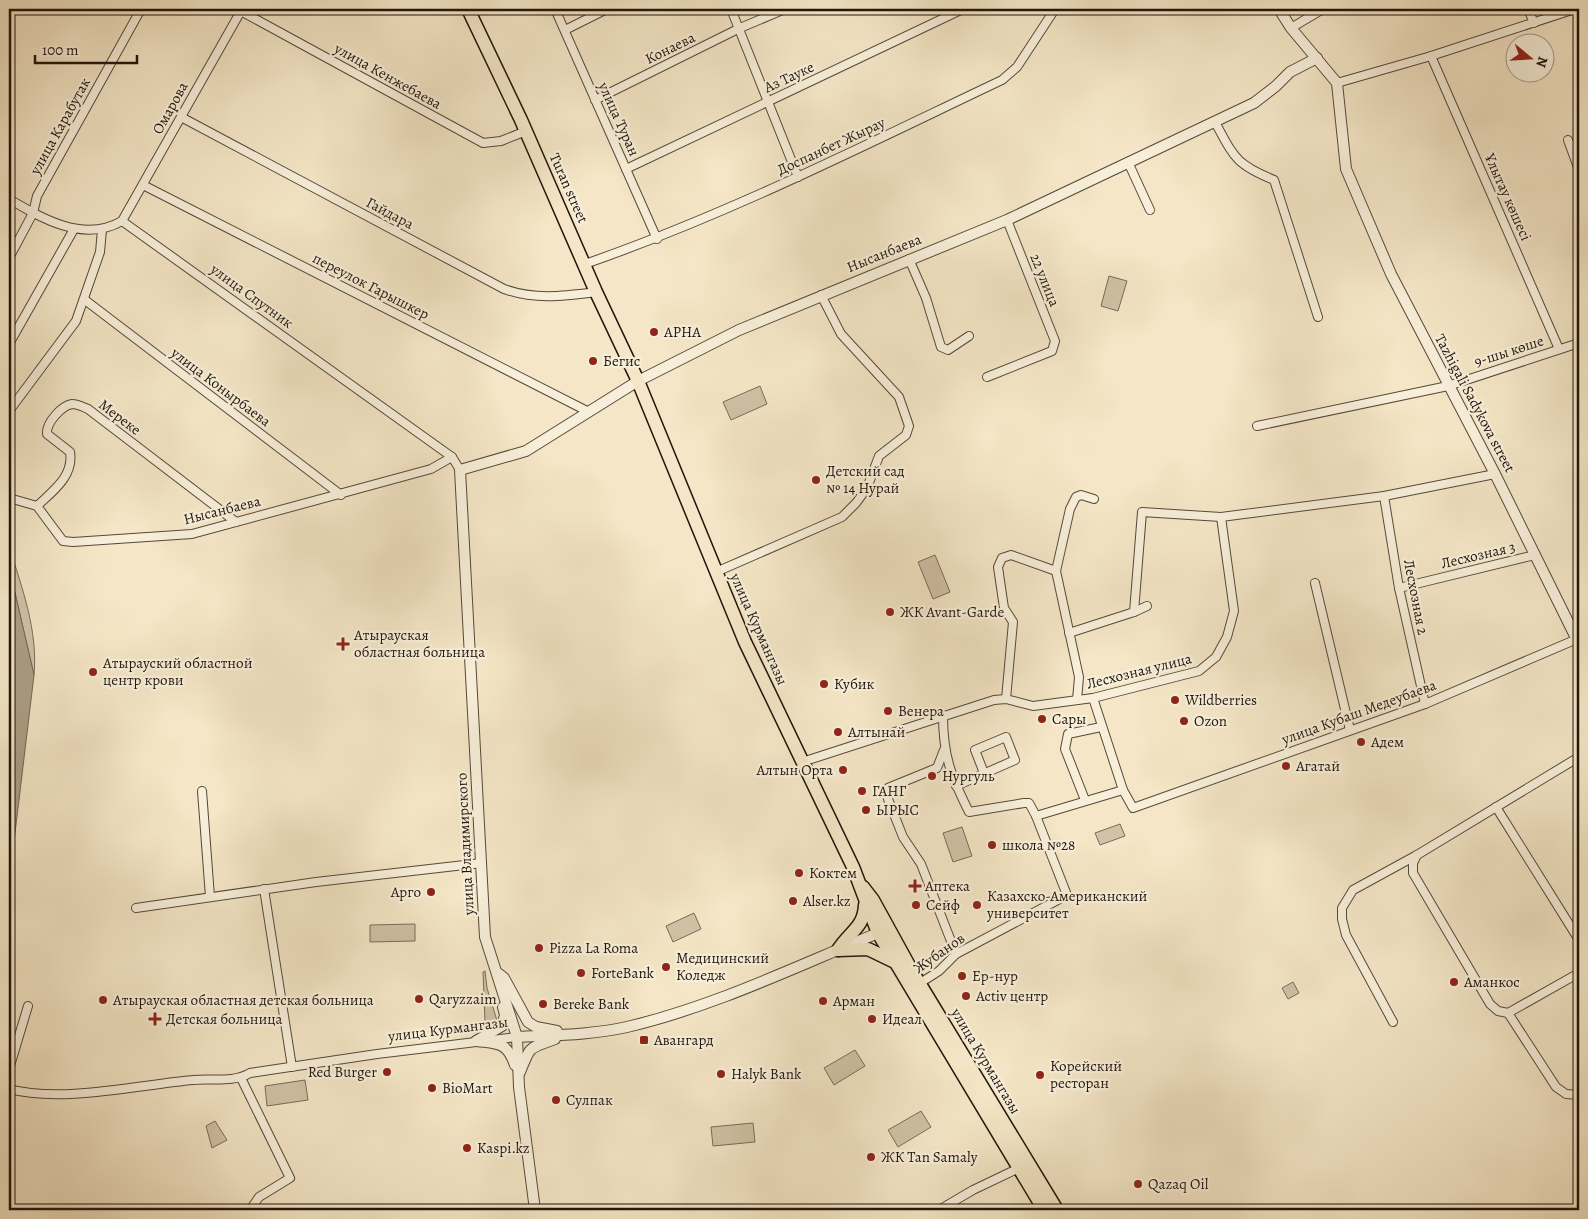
<svg xmlns="http://www.w3.org/2000/svg" width="1588" height="1219" viewBox="0 0 1588 1219" font-family="Alegreya,serif">
<rect width="100%" height="100%" fill="#f4e6c6"/>
<filter id="stains"><feTurbulence type="fractalNoise" baseFrequency=".004" numOctaves="4"/><feColorMatrix values="0 0 0 0 .2 0 0 0 0 .09 0 0 0 0 .02 0 0 0 .5 -.17"/></filter>
<radialGradient id="worn" r=".72"><stop offset=".6" stop-color="#630" stop-opacity="0"/><stop offset="1" stop-color="#630" stop-opacity=".3"/></radialGradient>
<g fill="#d0c2a6" stroke="#786c58">
<polygon points="1109,276 1127,281 1118,311 1101,306"/>
<polygon points="760,386 767,404 731,420 723,402"/>
<path d="M9 546C22 588 38 630 34 675L9 567Z"/>
<polygon points="935,555 950,592 933,599 918,562"/>
<polygon points="1120,824 1125,836 1100,845 1095,833"/>
<polygon points="962,827 972,856 953,862 943,833"/>
<polygon points="694,913 701,929 673,942 666,926"/>
<polygon points="415,924 415,941 370,942 370,925"/>
<path d="M485 971 487 988 498 1024C491 1029 482 1030 473 1033V1029L485 1021 483 972Z"/>
<polygon points="1293,982 1299,993 1288,999 1282,988"/>
<polygon points="855,1050 865,1066 834,1085 824,1068"/>
<polygon points="305,1080 308,1100 267,1106 265,1086"/>
<polygon points="921,1111 931,1127 898,1147 888,1130"/>
<polygon points="215,1121 227,1140 212,1148 206,1126"/>
<polygon points="753,1123 755,1142 713,1146 711,1127"/>
</g>
<polygon fill="#ac9f86" stroke="#746855" points="9,567 34,675 9,883"/>
<g fill="none" stroke-linecap="round" stroke-linejoin="round">
<g stroke="#55493a" stroke-width="10">
<g id="minor">
<polyline points="237,9 483,143 501,141 526,131"/>
<polyline points="555,9 657,239"/>
<polyline points="731,9 798,177"/>
<polyline points="1528,9 1534,23"/>
<polyline points="1291,28 1323,9"/>
<polyline points="565,30 607,9"/>
<polyline points="1431,56 1559,349"/>
<polyline points="1337,83 1431,56 1575,9"/>
<polyline points="595,100 740,28 785,9"/>
<path d="M181 117 504 289C534 300 564 296 596 292"/>
<path d="M1215 122C1234 157 1235 164 1274 180L1318 317"/>
<polyline points="1568,140 1579,170"/>
<polyline points="1128,162 1150,210"/>
<polyline points="626,169 963,9"/>
<polyline points="143,185 587,411"/>
<path d="M9 199C43 219 84 243 122 221L242 9"/>
<polyline points="122,221 452,457 460,470"/>
<polyline points="9,258 33,213 37,196 141,9"/>
<polyline points="909,259 926,298 941,347 948,350 969,336"/>
<path d="M585 264C729 214 865 145 1002 80L1017 67 1055 9"/>
<polyline points="85,300 341,495"/>
<polyline points="9,344 74,229"/>
<polyline points="987,377 1052,351 1055,341 1007,220"/>
<polyline points="9,411 76,321 100,252 102,230"/>
<polyline points="1257,426 1448,386 1579,343"/>
<polyline points="1384,496 1399,588 1425,704"/>
<polyline points="9,498 37,506 63,541 73,542 192,534 431,469 452,457"/>
<path d="M37 506C53 491 74 476 70 452L47 434C46 423 61 406 72 404 78 404 83 407 88 409L236 522"/>
<polyline points="716,572 842,517 856,503 867,488 879,456 906,435 909,426 899,397 841,334 821,295"/>
<polyline points="1315,583 1350,730"/>
<polyline points="1399,588 1535,555"/>
<polyline points="1134,612 1147,606"/>
<polyline points="1069,633 1134,612 1142,512 1221,517"/>
<polyline points="1093,698 1123,790 1133,808 1425,704 1577,639"/>
<polyline points="1006,699 1013,622 1004,608 998,567 1002,558 1011,555 1056,571"/>
<polyline points="1077,700 1079,677 1056,571 1070,509 1076,497 1081,495 1094,499"/>
<path d="M943 715C943 756 951 776 969 812L1024 803H1029L1036 816 1123 790"/>
<polyline points="944,750 937,768 888,788 888,799 903,837 921,864 956,954"/>
<polyline points="802,762 994,700 1006,699 1033,706 1093,698 1199,671 1216,657 1227,637 1234,611 1221,517 1384,496 1495,474"/>
<polyline points="956,786 1015,760 1006,737 975,750 984,773"/>
<polyline points="202,791 210,897"/>
<polyline points="1085,800 1065,749 1068,734 1101,727"/>
<polyline points="1496,807 1579,940"/>
<polyline points="1417,855 1413,863 1413,873 1490,1004 1498,1011 1508,1013 1556,1087 1566,1094 1579,1095"/>
<polyline points="264,889 292,1067"/>
<polyline points="136,908 316,882 482,863"/>
<polyline points="917,985 939,971 956,954 1067,895 1036,816"/>
<polyline points="1508,1013 1579,973"/>
<polyline points="1393,1022 1346,935 1342,919 1342,908 1353,890 1417,855 1579,757"/>
<polyline points="9,1069 28,1006"/>
<polyline points="241,1078 290,1178 259,1197 250,1210"/>
<path d="M9 1089C62 1103 138 1085 193 1080 212 1078 233 1083 250 1073L377 1054 517 1037"/>
<polyline points="939,1210 973,1190 1019,1168"/>
</g>
</g>
<g stroke="#55493a" stroke-width="12">
<g id="tertiary">
<polyline points="1279,9 1291,28 1337,83 1346,169 1391,274 1495,474 1579,644"/>
<polyline points="499,974 504,978 528,1022 536,1027 557,1031"/>
<path d="M517 1037C554 1035 591 1035 627 1027 716 1006 799 965 883 931"/>
<polyline points="476,1041 502,1026 505,1015 503,1007"/>
<path d="M477 1041C499 1044 507 1042 515 1065"/>
<path d="M520 1072C531 1044 529 1049 555 1039"/>
<polyline points="535,1210 519,1087 517,1037 485,937 460,470 526,451 638,381 739,330 1007,220 1254,103 1276,86 1290,72 1317,58"/>
</g>
</g>
<g stroke="#20150b" stroke-width="15">
<g id="primary">
<polyline points="468,9 521,120 596,292 638,381 745,642 853,867 878,933 1044,1210"/>
<polyline points="863,887 873,900 912,971 1057,1210"/>
<polyline points="838,950 868,949 895,962"/>
<path d="M838 950C849 932 864 928 865 905"/>
</g>
</g>
<use href="#minor" stroke="#f8efda" stroke-width="8"/>
<use href="#tertiary" stroke="#f8efda" stroke-width="10"/>
<use href="#primary" stroke="#f4e6c6" stroke-width="12"/>
</g>
<g fill="#8f2418" stroke="#f8efda" stroke-width="2">
<circle cx="654" cy="332" r="5"/>
<circle cx="593" cy="361" r="5"/>
<circle cx="816" cy="480" r="5"/>
<circle cx="890" cy="612" r="5"/>
<path d="M340.5 636.5h5v5h5v5h-5v5h-5v-5h-5v-5h5z"/>
<circle cx="93" cy="672" r="5"/>
<circle cx="824" cy="684" r="5"/>
<circle cx="1175" cy="700" r="5"/>
<circle cx="888" cy="711" r="5"/>
<circle cx="1042" cy="719" r="5"/>
<circle cx="1184" cy="721" r="5"/>
<circle cx="838" cy="732" r="5"/>
<circle cx="1361" cy="742" r="5"/>
<circle cx="1286" cy="766" r="5"/>
<circle cx="843" cy="770" r="5"/>
<circle cx="932" cy="776" r="5"/>
<circle cx="862" cy="791" r="5"/>
<circle cx="866" cy="810" r="5"/>
<circle cx="992" cy="845" r="5"/>
<circle cx="799" cy="873" r="5"/>
<path d="M912.5 878.5h5v5h5v5h-5v5h-5v-5h-5v-5h5z"/>
<circle cx="431" cy="892" r="5"/>
<circle cx="793" cy="901" r="5"/>
<circle cx="916" cy="905" r="5"/>
<circle cx="977" cy="905" r="5"/>
<circle cx="539" cy="948" r="5"/>
<circle cx="666" cy="967" r="5"/>
<circle cx="581" cy="973" r="5"/>
<circle cx="962" cy="976" r="5"/>
<circle cx="1454" cy="982" r="5"/>
<circle cx="966" cy="996" r="5"/>
<circle cx="419" cy="999" r="5"/>
<circle cx="103" cy="1000" r="5"/>
<circle cx="823" cy="1001" r="5"/>
<circle cx="543" cy="1004" r="5"/>
<path d="M152.5 1011.5h5v5h5v5h-5v5h-5v-5h-5v-5h5z"/>
<circle cx="872" cy="1019" r="5"/>
<rect x="639" y="1035" width="10" height="10" rx="2.5"/>
<circle cx="387" cy="1072" r="5"/>
<circle cx="721" cy="1074" r="5"/>
<circle cx="1040" cy="1075" r="5"/>
<circle cx="432" cy="1088" r="5"/>
<circle cx="556" cy="1100" r="5"/>
<circle cx="467" cy="1148" r="5"/>
<circle cx="871" cy="1157" r="5"/>
<circle cx="1138" cy="1184" r="5"/>
</g>
<g text-anchor="middle" dominant-baseline="central" stroke-width="4.5" stroke-linejoin="round" paint-order="stroke">
<g font-size="15" fill="#20150b" stroke="#f8efda">
<text transform="translate(670 48) rotate(-26)">Конаева</text>
<text transform="translate(388 76) rotate(29)">улица Кенжебаева</text>
<text transform="translate(789 77) rotate(-25)">Аз Тауке</text>
<text transform="translate(170 108) rotate(-61)">Омарова</text>
<text transform="translate(619 119) rotate(66)">улица Туран</text>
<text transform="translate(60 126) rotate(-61)">улица Карабутак</text>
<text transform="translate(831 146) rotate(-25)">Доспанбет Жырау</text>
<text transform="translate(569 188) rotate(66)">Turan street</text>
<text transform="translate(1508 197) rotate(66)">Ұлытау көшесi</text>
<text transform="translate(390 213) rotate(28)">Гайдара</text>
<text transform="translate(884 253) rotate(-22)">Нысанбаева</text>
<text transform="translate(1045 280) rotate(68)">22 улица</text>
<text transform="translate(371 286) rotate(27)">переулок Гарышкер</text>
<text transform="translate(252 296) rotate(36)">улица Спутник</text>
<text transform="translate(1509 351) rotate(-18)">9-шы көше</text>
<text transform="translate(221 387) rotate(37)">улица Конырбаева</text>
<text transform="translate(1475 403) rotate(62)">Tazhigali Sadykova street</text>
<text transform="translate(120 417) rotate(37)">Мереке</text>
<text transform="translate(222 510) rotate(-14)">Нысанбаева</text>
<text transform="translate(1478 555) rotate(-13)">Лесхозная 3</text>
<text transform="translate(1416 597) rotate(79)">Лесхозная 2</text>
<text transform="translate(759 629) rotate(66)">улица Курмангазы</text>
<text transform="translate(1139 671) rotate(-14)">Лесхозная улица</text>
<text transform="translate(1359 712) rotate(-20)">улица Кубаш Медеубаева</text>
<text transform="translate(465 844) rotate(-93)">улица Владимирского</text>
<text transform="translate(939 953) rotate(-35)">Жубанов</text>
<text transform="translate(448 1029) rotate(-7)">улица Курмангазы</text>
<text transform="translate(986 1061) rotate(59)">улица Курмангазы</text>
</g>
<g font-size="15" fill="#20150b" stroke="#f8efda" text-anchor="start">
<text x="664" y="332">АРНА</text>
<text x="603" y="361">Бегис</text>
<text x="826" y="471">Детский сад<tspan x="826" dy="17">№ 14 Нурай</tspan></text>
<text x="900" y="612">ЖК Avant-Garde</text>
<text x="354" y="635">Атырауская<tspan x="354" dy="17">областная больница</tspan></text>
<text x="103" y="663">Атырауский областной<tspan x="103" dy="17">центр крови</tspan></text>
<text x="834" y="684">Кубик</text>
<text x="1185" y="700">Wildberries</text>
<text x="898" y="711">Венера</text>
<text x="1052" y="719">Сары</text>
<text x="1194" y="721">Ozon</text>
<text x="848" y="732">Алтынай</text>
<text x="1371" y="742">Адем</text>
<text x="1296" y="766">Агатай</text>
<text x="833" y="770" text-anchor="end">Алтын Орта</text>
<text x="942" y="776">Нургуль</text>
<text x="872" y="791">ГАНГ</text>
<text x="876" y="810">ЫРЫС</text>
<text x="1002" y="845">школа №28</text>
<text x="809" y="873">Коктем</text>
<text x="925" y="886">Аптека</text>
<text x="421" y="892" text-anchor="end">Арго</text>
<text x="987" y="896">Казахско-Американский<tspan x="987" dy="17">университет</tspan></text>
<text x="803" y="901">Alser.kz</text>
<text x="926" y="905">Сейф</text>
<text x="549" y="948">Pizza La Roma</text>
<text x="676" y="958">Медицинский<tspan x="676" dy="17">Коледж</tspan></text>
<text x="591" y="973">ForteBank</text>
<text x="972" y="976">Ер-нур</text>
<text x="1464" y="982">Аманкос</text>
<text x="976" y="996">Activ центр</text>
<text x="429" y="999">Qaryzzaim</text>
<text x="113" y="1000">Атырауская областная детская больница</text>
<text x="833" y="1001">Арман</text>
<text x="553" y="1004">Bereke Bank</text>
<text x="166" y="1019">Детская больница</text>
<text x="882" y="1019">Идеал</text>
<text x="654" y="1040">Авангард</text>
<text x="1050" y="1066">Корейский<tspan x="1050" dy="17">ресторан</tspan></text>
<text x="377" y="1072" text-anchor="end">Red Burger</text>
<text x="731" y="1074">Halyk Bank</text>
<text x="442" y="1088">BioMart</text>
<text x="566" y="1100">Сулпак</text>
<text x="477" y="1148">Kaspi.kz</text>
<text x="881" y="1157">ЖК Tan Samaly</text>
<text x="1148" y="1184">Qazaq Oil</text>
</g>
</g>
<rect width="1588" height="1219" fill="none" stroke="#f4e6c6" stroke-width="30"/>
<rect x="10" y="10" width="1568" height="1199" fill="none" stroke="#20150b" stroke-width="2.5"/>
<rect x="15" y="15" width="1558" height="1189" fill="none" stroke="#20150b"/>
<g transform="translate(1530 58) rotate(108)"><circle r="24" fill="#f8efda" stroke="#a29887"/>
<path d="M0-4L9 19L0 12L-9 19Z" fill="#8f2418"/>
<text y="-8" font-size="14" font-weight="bold" text-anchor="middle" fill="#20150b">N</text>
</g>
<path d="M35 55v8h102v-8" fill="none" stroke="#20150b" stroke-width="2.5"/>
<text x="42" y="55" font-size="15" fill="#20150b" stroke="#f8efda" stroke-width="4" paint-order="stroke">100 m</text>
<rect width="100%" height="100%" filter="url(#stains)"/>
<rect width="100%" height="100%" fill="url(#worn)"/>
</svg>
